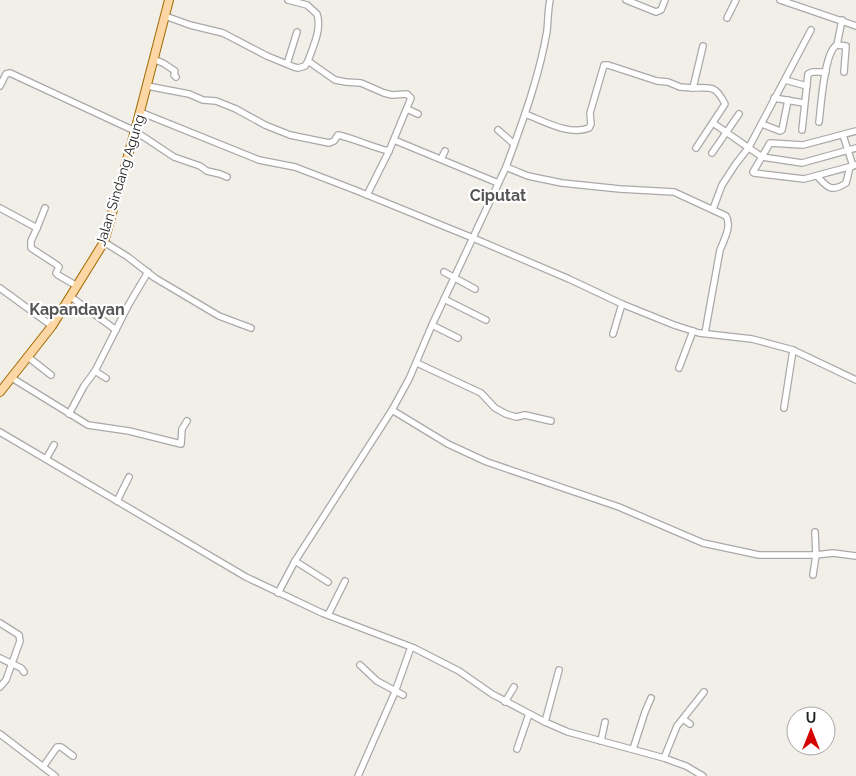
<svg xmlns="http://www.w3.org/2000/svg" width="856" height="776" viewBox="0 0 856 776" font-family="Raleway,sans-serif">
<rect width="100%" height="100%" fill="#f2efe9"/>
<g fill="none" stroke-linecap="round" stroke-linejoin="round">
<g stroke="#a9a9a9" stroke-width="8">
<g id="minor">
<path d="M288 0 307 5 317 14C322 29 313 47 308 61L335 80 346 82 361 83 384 93 392 95 407 94 411 98 389 151 367 195"/>
<polyline points="626,0 656,12 661,10 665,0"/>
<polyline points="780,0 856,26"/>
<polyline points="165,16 190,25 223,33 267,56 294,67 298,68 305,66 308,61"/>
<polyline points="727,18 736,0"/>
<polyline points="837,45 846,46 844,72"/>
<polyline points="153,59 163,63 175,71 174,75 176,77"/>
<polyline points="287,64 297,32"/>
<polyline points="785,80 807,86"/>
<polyline points="0,86 6,74 10,73 135,131 174,157 200,166 207,171 220,174 227,177"/>
<path d="M147 86 189 94 203 100 216 101 236 109 265 125 290 135 329 143 334 141 338 135C356 139 371 147 389 151"/>
<polyline points="774,98 804,103"/>
<polyline points="407,109 418,114"/>
<polyline points="140,112 259,160 295,167 355,190 473,238 569,279 622,304 674,325 699,333 752,339 793,350 856,380"/>
<path d="M525 114C544 121 569 136 589 128L591 124 590 113 604 65H608L657 81 668 82 680 87 693 88"/>
<path d="M819 122C821 107 824 51 837 45L842 20"/>
<polyline points="713,123 762,157 802,163 856,148"/>
<polyline points="762,124 780,131 782,130 788,100"/>
<polyline points="498,130 514,144"/>
<polyline points="802,130 808,74 812,72 826,72"/>
<polyline points="856,131 803,145 770,143 753,172 754,173 804,179 856,165"/>
<polyline points="843,135 853,166"/>
<polyline points="394,140 498,183"/>
<path d="M696 148 725 104C716 86 712 87 693 88L703 46"/>
<polyline points="712,153 739,114"/>
<polyline points="441,159 445,151"/>
<path d="M506 167 528 176 562 183 620 189 674 192 726 216C732 226 724 240 720 250L705 333"/>
<path d="M817 176C827 187 831 193 846 183L850 167"/>
<polyline points="0,208 37,228 31,241 31,248 57,265 59,267 56,273 58,275 77,286"/>
<polyline points="713,209 722,185 735,165 749,147 811,30"/>
<polyline points="37,228 45,208"/>
<polyline points="104,242 128,257 155,278 219,316 251,328"/>
<polyline points="444,272 475,289"/>
<polyline points="0,288 52,326"/>
<polyline points="71,297 116,330"/>
<polyline points="444,299 486,320"/>
<polyline points="432,325 458,338"/>
<polyline points="613,334 622,304"/>
<polyline points="28,357 51,375"/>
<polyline points="417,363 481,393 495,408 506,414 516,417 525,415 551,421"/>
<polyline points="679,368 693,331"/>
<polyline points="95,371 106,378"/>
<polyline points="12,378 88,425 129,431 181,444 182,429 187,421"/>
<polyline points="784,408 793,350"/>
<polyline points="392,410 448,444 487,462 619,507 703,543 759,555 816,555 833,553 856,556"/>
<polyline points="69,414 84,386 95,371 129,304 148,272"/>
<polyline points="0,432 246,577 322,613 414,648 459,671 492,694 545,722 568,732 664,758 686,766 703,776"/>
<polyline points="46,459 54,445"/>
<polyline points="117,501 129,477"/>
<polyline points="295,561 328,582"/>
<polyline points="813,575 816,555 815,532"/>
<path d="M278 593 295 561 392 410 409 379 432 325 506 167C522 123 539 78 547 31 548 21 548 10 550 0"/>
<polyline points="328,615 345,581"/>
<polyline points="0,623 19,635 20,641 6,680 0,687"/>
<polyline points="0,658 21,668 24,672"/>
<polyline points="360,665 377,681 403,695"/>
<polyline points="505,702 514,687"/>
<polyline points="683,719 690,724"/>
<polyline points="545,722 559,670"/>
<polyline points="0,734 55,776"/>
<polyline points="601,741 605,722"/>
<polyline points="517,749 529,714"/>
<polyline points="633,749 645,712 651,698"/>
<polyline points="664,758 677,726 704,692"/>
<polyline points="43,767 57,747 61,747 73,756"/>
<polyline points="358,776 395,692 411,647"/>
</g>
</g>
<g stroke="#a06b00" stroke-width="10">
<polyline id="major" points="0,392 52,326 104,242 136,127 169,0"/>
</g>
<use href="#minor" stroke="#fff" stroke-width="5.5"/>
<use href="#major" stroke="#fcd6a4" stroke-width="8"/>
</g>
<g text-anchor="middle" dominant-baseline="central" stroke-width="4.5" stroke-linejoin="round" paint-order="stroke">
<g font-size="14" fill="#222" stroke="#fff">
<text transform="translate(120 180) rotate(-73)">Jalan Sindang Agung</text>
</g>
<g font-size="16" font-weight="bold" fill="#555" stroke="#fff">
<text x="498" y="195">Ciputat</text>
<text x="77" y="309">Kapandayan</text>
</g>
</g>
<g transform="translate(811 731)"><circle r="24" fill="#ffffff" stroke="#a7a7a7"/>
<path d="M0-4L9 19L0 12L-9 19Z" fill="#d40000"/>
<text y="-8" font-size="14" font-weight="bold" text-anchor="middle" fill="#222222">U</text>
</g>
</svg>
